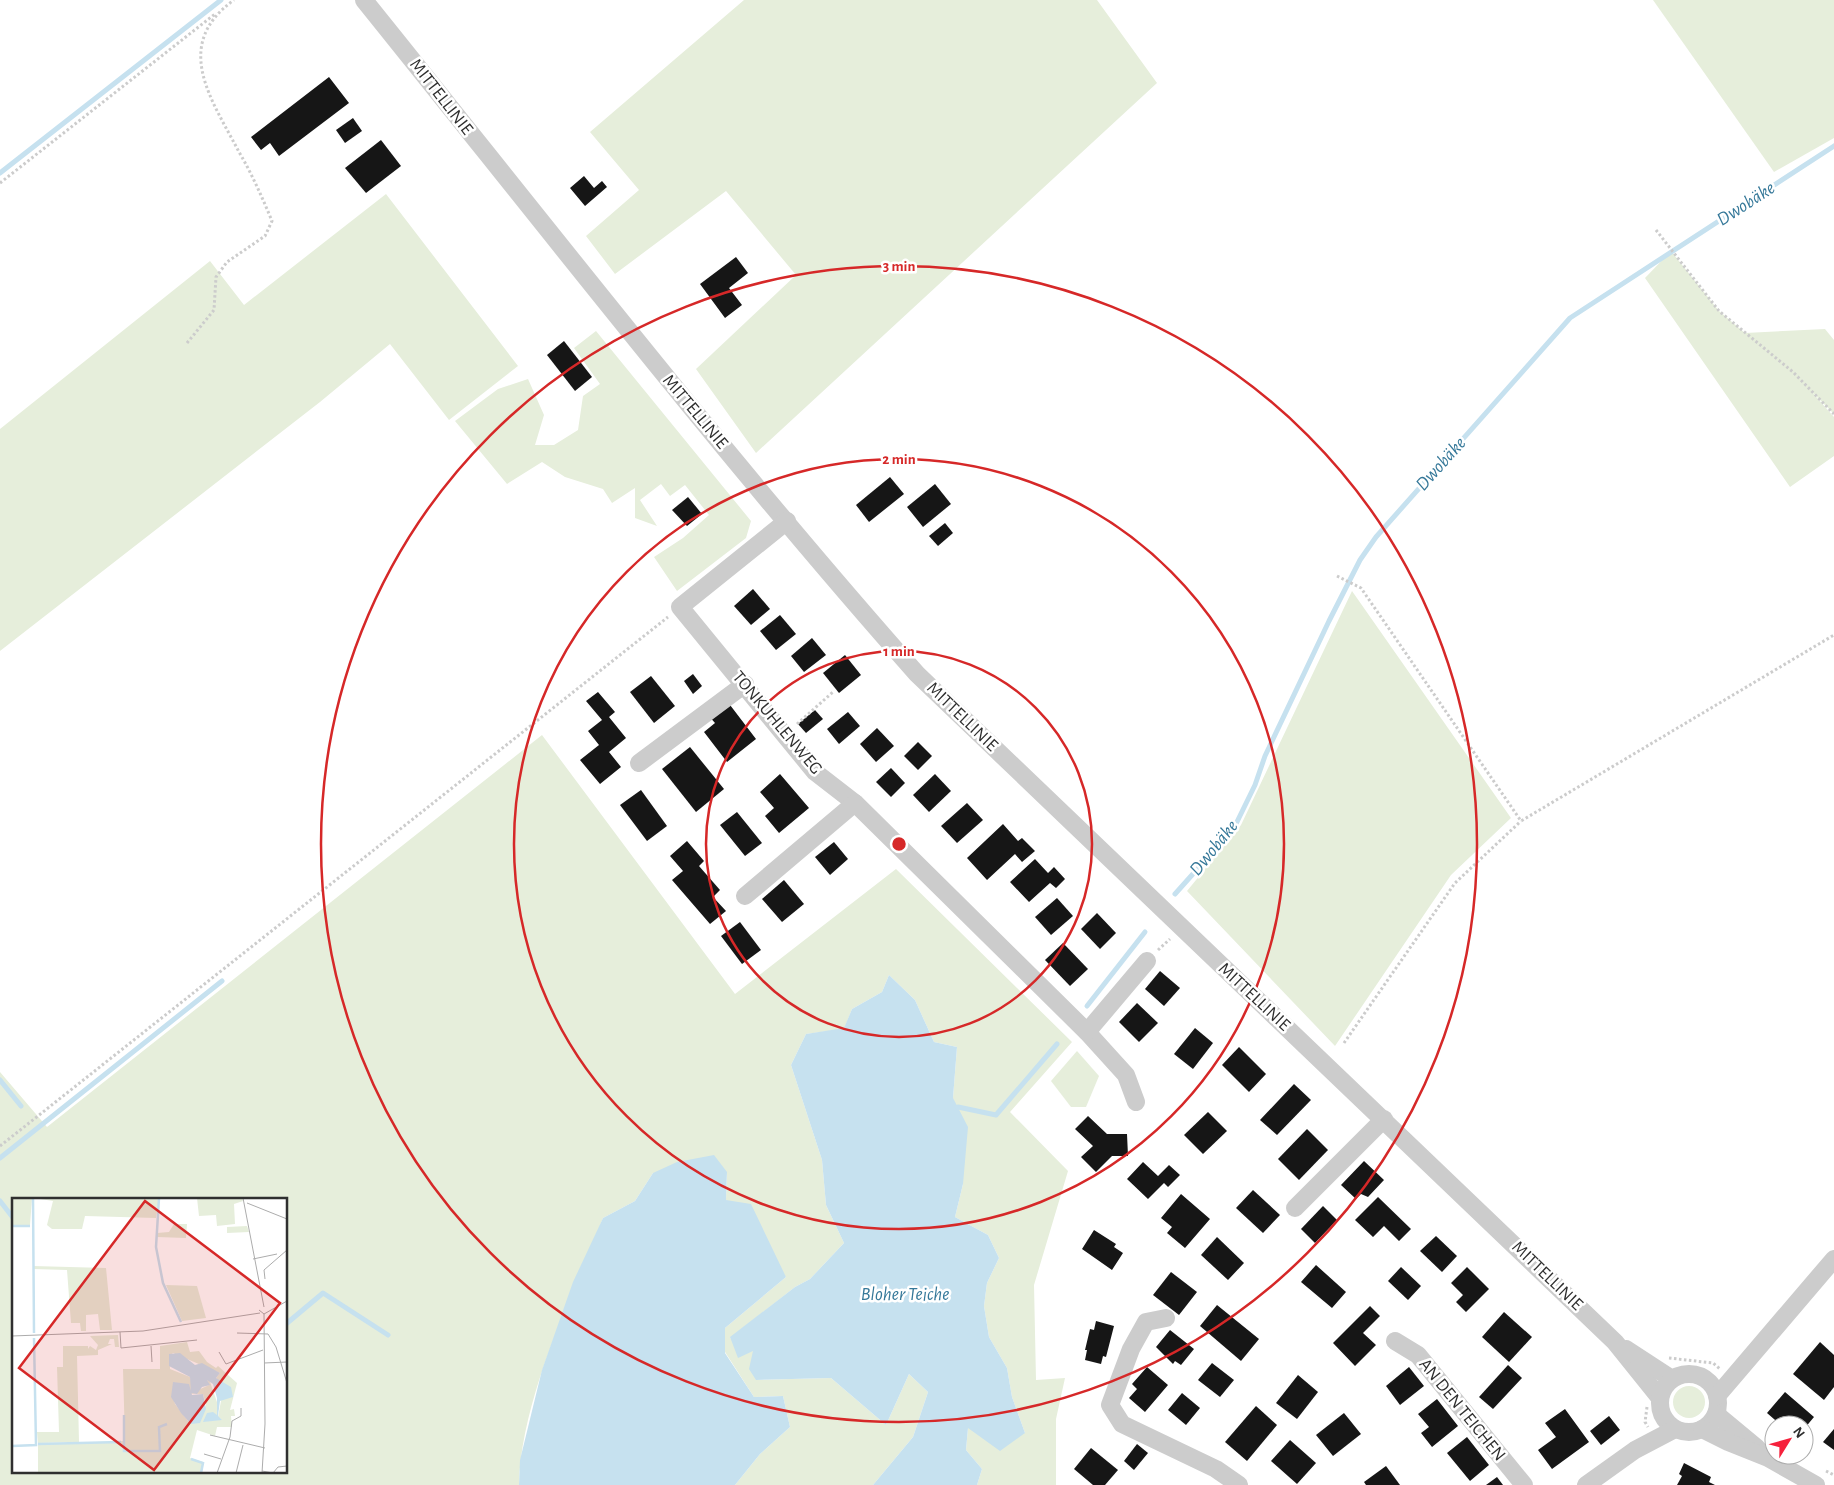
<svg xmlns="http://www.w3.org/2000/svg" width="1834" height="1485" viewBox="0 0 1834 1485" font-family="'Alegreya Sans',sans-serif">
<rect width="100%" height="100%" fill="#fff"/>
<g fill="#e6eedb" fill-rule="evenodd">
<polygon points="744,0 1097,0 1157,83 756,453 696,369 796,275 726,191 615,274 586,236 639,190 590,132"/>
<polygon points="1653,0 1834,0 1834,138 1774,172"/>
<polygon points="386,194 518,366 449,420 390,344 320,402 0,651 0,429 210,261 244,305"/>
<polygon points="1671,251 1719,311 1745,333 1825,329 1834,340 1834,414 1811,391 1834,417 1834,456 1790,487 1645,278"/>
<polygon points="596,331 751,521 746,538 677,591 654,557 683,538 709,515 685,485 670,496 661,484 640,500 657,526 635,518 635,488 612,503 603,489 565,477 542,462 507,484 455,421 498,389 528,379 544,415 535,445 554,445 578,430 583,396 600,384 574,348"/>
<polygon points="1352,591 1511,818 1451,875 1335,1046 1187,891 1241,825"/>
<path d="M542 735 735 994 896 869 1072 1042 1010 1112 1068 1171 1034 1285 1036 1380 1065 1378 1056 1419V1485H977L982 1469 966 1450 968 1428 1025 1433 1012 1397 1007 1368 989 1337 984 1306 987 1283 999 1258 988 1235 955 1217 963 1184 953 1098 957 1047 934 1042 915 1000 889 975 882 992 852 1009 844 1029 806 1034 791 1065 822 1160 826 1205 844 1243 810 1279 795 1287 730 1338 754 1350 756 1380 831 1378 886 1425 909 1374 928 1392 913 1437 873 1485H735L760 1454 790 1427 783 1396 754 1397 725 1352V1328L786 1277 726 1200 727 1172 653 1173 635 1201 603 1218C571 1298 521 1399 519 1485H0V1072L47 1127ZM14 1199H286V1471H14Z"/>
<polygon points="1077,1051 1099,1076 1086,1107 1071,1107 1051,1081"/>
<circle cx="1689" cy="1402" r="16"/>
</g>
<g fill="#c6e1ef">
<polygon points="889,975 915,1000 934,1042 957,1047 953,1098 968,1127 963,1184 955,1217 988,1235 999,1258 987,1283 984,1306 989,1337 1007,1368 1012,1397 1025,1433 1000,1451 968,1428 966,1450 982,1469 977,1485 873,1485 913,1437 928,1392 909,1374 886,1425 831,1378 756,1380 749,1369 753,1351 738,1358 730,1337 795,1287 810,1279 844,1243 826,1205 822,1160 791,1065 806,1034 844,1028 852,1009 882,992"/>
<polygon points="714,1155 727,1172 726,1200 751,1204 786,1277 725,1328 725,1353 754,1397 783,1396 790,1427 760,1454 735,1485 519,1485 520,1460 542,1370 573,1282 603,1218 635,1201 653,1173 677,1162"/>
</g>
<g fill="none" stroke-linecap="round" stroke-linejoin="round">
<g stroke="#c6e1ef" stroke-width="5">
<polyline points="0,173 221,0"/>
<polyline points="1175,894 1234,828 1255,785 1265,756 1329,621 1360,560 1376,537 1570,318 1834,146"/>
<polyline points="1087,1006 1145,932"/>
<polyline points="0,1080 21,1106"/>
<polyline points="958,1107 996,1115 1057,1044"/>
<polyline points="0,1158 222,981"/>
<polyline points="0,1201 14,1219"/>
<polyline points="286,1324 323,1293 388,1335"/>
</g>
</g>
<g fill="#161616">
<polygon points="329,77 349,103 279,156 270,143 261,150 251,137"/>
<polygon points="353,118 362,131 345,143 336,130"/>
<polygon points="381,140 401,166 366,193 345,168"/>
<polygon points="584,176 594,188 602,181 607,187 585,206 570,188"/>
<polygon points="736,257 748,273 729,288 742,305 725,318 700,284"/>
<polygon points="564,341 592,377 575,391 547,355"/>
<polygon points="890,477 904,494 869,522 856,505"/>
<polygon points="935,484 951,504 923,527 907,507"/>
<polygon points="688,497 702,514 687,526 672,510"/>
<polygon points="945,523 953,533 938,546 929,536"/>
<polygon points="753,589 770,609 751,625 734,606"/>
<polygon points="780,615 796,634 776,650 760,631"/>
<polygon points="812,638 826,655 804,672 791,656"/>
<polygon points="845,655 861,675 839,693 823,673"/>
<polygon points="693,674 702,686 693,694 684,681"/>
<polygon points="651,676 675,706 654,723 630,692"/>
<polygon points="598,692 615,712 609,717 626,738 609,752 621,767 600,784 580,760 599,745 588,731 602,720 586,701"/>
<polygon points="727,701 756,739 727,762 704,732 715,723 708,715"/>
<polygon points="815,710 823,719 806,733 798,724"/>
<polygon points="848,712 860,726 839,744 827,729"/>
<polygon points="877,728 894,746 876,762 860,744"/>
<polygon points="918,742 932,756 918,770 904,756"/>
<polygon points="690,747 724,789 696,812 662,769"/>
<polygon points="891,768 905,783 891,797 876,782"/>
<polygon points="780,774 809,808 779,833 765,816 774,808 760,792"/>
<polygon points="935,774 951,791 929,812 913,795"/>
<polygon points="641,790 667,826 647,841 620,805"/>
<polygon points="967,803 983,820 957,843 941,826"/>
<polygon points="737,812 762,843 745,856 720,825"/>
<polygon points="1003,824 1018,841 1022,838 1035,851 1022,862 1015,854 987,880 967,858"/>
<polygon points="687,841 704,861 699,866 720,890 713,897 726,911 710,924 672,880 683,871 670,856"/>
<polygon points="834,842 848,859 830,875 815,857"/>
<polygon points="1035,859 1048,873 1054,867 1065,879 1056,888 1050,883 1029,902 1010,882"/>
<polygon points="784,880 804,904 782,922 762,899"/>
<polygon points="1057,898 1073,916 1051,935 1035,917"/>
<polygon points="1097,913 1116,933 1100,949 1081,929"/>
<polygon points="740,922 761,950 742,964 721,936"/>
<polygon points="1063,943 1088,969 1070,986 1045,960"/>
<polygon points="1160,971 1180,988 1164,1006 1145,989"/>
<polygon points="1137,1003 1158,1023 1139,1042 1119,1022"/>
<polygon points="1195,1028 1213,1043 1193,1069 1174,1054"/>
<polygon points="1239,1047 1266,1074 1249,1092 1222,1065"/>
<polygon points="1294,1084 1311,1100 1277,1135 1260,1120"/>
<polygon points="1208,1112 1227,1131 1203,1154 1184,1135"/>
<polygon points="1088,1116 1107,1134 1127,1134 1128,1156 1112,1156 1096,1172 1081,1157 1093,1146 1075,1129"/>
<polygon points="1307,1129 1328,1150 1299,1180 1278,1159"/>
<polygon points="1364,1161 1384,1180 1368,1197 1361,1194 1356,1199 1341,1185"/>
<polygon points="1143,1162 1158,1176 1169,1165 1180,1175 1168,1187 1164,1183 1148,1199 1127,1179"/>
<polygon points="1253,1190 1280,1215 1263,1233 1236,1208"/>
<polygon points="1181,1194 1210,1219 1185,1248 1167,1233 1172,1227 1161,1218"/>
<polygon points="1378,1197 1411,1229 1399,1241 1384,1226 1373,1237 1355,1220"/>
<polygon points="1323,1206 1337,1220 1315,1243 1301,1229"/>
<polygon points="1094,1230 1116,1244 1114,1247 1123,1253 1112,1270 1082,1249"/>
<polygon points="1436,1236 1457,1256 1442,1272 1420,1251"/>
<polygon points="1217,1237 1244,1263 1228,1280 1201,1255"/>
<polygon points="1316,1265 1346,1292 1332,1308 1301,1282"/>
<polygon points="1401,1267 1421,1286 1408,1300 1388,1281"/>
<polygon points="1467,1267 1489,1289 1466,1312 1456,1302 1463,1295 1451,1283"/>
<polygon points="1171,1272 1197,1292 1179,1315 1153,1295"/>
<polygon points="1217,1305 1259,1339 1241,1361 1200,1326"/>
<polygon points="1370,1306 1380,1316 1363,1333 1376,1345 1355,1366 1333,1343"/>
<polygon points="1504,1312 1532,1337 1509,1362 1482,1337"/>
<polygon points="1096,1321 1114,1326 1106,1357 1103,1356 1101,1364 1085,1360 1087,1350 1085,1350 1090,1329 1094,1330"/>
<polygon points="1170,1330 1194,1349 1181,1365 1175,1361 1173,1364 1156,1347"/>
<polygon points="1820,1342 1834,1355 1834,1387 1824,1400 1793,1374"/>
<polygon points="1212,1363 1234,1380 1220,1397 1198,1380"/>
<polygon points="1508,1365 1522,1378 1493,1409 1479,1397"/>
<polygon points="1147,1367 1168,1385 1145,1412 1129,1398 1137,1389 1132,1384"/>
<polygon points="1409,1367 1424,1386 1400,1405 1386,1386"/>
<polygon points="1298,1375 1318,1392 1297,1419 1276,1403"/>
<polygon points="1785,1392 1814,1417 1804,1429 1804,1425 1781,1425 1767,1413"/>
<polygon points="1182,1393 1200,1408 1186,1425 1168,1410"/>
<polygon points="1437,1399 1458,1426 1432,1447 1421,1433 1429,1427 1418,1414"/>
<polygon points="1256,1406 1277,1425 1247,1461 1225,1442"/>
<polygon points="1565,1409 1589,1442 1552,1469 1538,1450 1556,1437 1545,1423"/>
<polygon points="1344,1413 1361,1434 1333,1456 1316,1435"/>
<polygon points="1609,1416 1620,1430 1601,1445 1590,1431"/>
<polygon points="1834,1429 1834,1450 1823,1442"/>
<polygon points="1467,1437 1489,1465 1470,1481 1447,1453"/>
<polygon points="1290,1440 1316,1463 1297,1484 1271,1461"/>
<polygon points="1137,1444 1148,1453 1134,1470 1124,1461"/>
<polygon points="1091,1448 1118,1470 1105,1485 1093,1485 1074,1469"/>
<polygon points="1684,1463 1711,1477 1709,1482 1715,1485 1677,1485 1682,1476 1679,1474"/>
<polygon points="1386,1466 1400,1485 1366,1485 1364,1482"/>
<polygon points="1497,1477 1503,1485 1486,1485"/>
</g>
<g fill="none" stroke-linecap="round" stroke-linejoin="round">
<g stroke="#ccc" stroke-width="3" stroke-dasharray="2.5 2.5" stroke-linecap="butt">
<polyline points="0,183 215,14"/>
<polyline points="1656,230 1719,311 1793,372 1834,414"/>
<path d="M187 343 214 310 216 277 227 262 265 236 272 221C262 197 252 174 239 152 212 100 171 45 234 0"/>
<polyline points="1337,576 1361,588 1521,821 1834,635"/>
<polyline points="797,724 833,692"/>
<polyline points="1158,950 1170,939"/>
<polyline points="1344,1043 1455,883 1521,821"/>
<polyline points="0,1146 668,617"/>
<polyline points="1669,1358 1713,1363 1720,1369"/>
<polyline points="1647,1407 1645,1422 1648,1427"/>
<polyline points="1826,1471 1834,1475"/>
</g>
<g stroke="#ccc" stroke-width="18">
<path d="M364 0C546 226 724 456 917 674L1615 1342 1660 1398"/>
<polyline points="787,521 680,607 815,772 855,803 1087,1032 1126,1075 1136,1102"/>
<polyline points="639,763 745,684"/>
<polyline points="745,896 855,803"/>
<polyline points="1087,1032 1147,961"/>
<polyline points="1295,1208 1384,1119"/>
<polyline points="1166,1318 1146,1322 1131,1349 1110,1405 1122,1424 1216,1469 1239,1485"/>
<polyline points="1395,1341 1418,1355 1524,1485"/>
<polyline points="1626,1349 1672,1379"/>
<circle cx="1689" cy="1403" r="29"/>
<polyline points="1717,1396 1834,1259"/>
<polyline points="1716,1414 1757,1448"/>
<polyline points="1702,1429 1728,1442 1768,1458 1816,1485"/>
<polyline points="1586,1485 1635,1450 1675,1429"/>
</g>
</g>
<g fill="none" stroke="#d62828" stroke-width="2.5">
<circle cx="899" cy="844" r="193"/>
<circle cx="899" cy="844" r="385"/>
<circle cx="899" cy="844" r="578"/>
</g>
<g text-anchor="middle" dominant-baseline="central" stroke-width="5" stroke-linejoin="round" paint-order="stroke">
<g font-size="18" fill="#2f2f2f" stroke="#fff">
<text transform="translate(441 97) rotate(52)">MITTELLINIE</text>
<text transform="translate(695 412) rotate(50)">MITTELLINIE</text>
<text transform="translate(962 717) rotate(44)">MITTELLINIE</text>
<text transform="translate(777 723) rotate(50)">TONKUHLENWEG</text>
<text transform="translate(1254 997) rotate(43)">MITTELLINIE</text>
<text transform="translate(1547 1276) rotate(44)">MITTELLINIE</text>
<text transform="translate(1462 1410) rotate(51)">AN DEN TEICHEN</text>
</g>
<g font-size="19" font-style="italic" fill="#357899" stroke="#fff">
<text transform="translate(1746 204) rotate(-33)">Dwobäke</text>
<text transform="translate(1441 464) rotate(-48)">Dwobäke</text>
<text transform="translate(1214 848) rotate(-51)">Dwobäke</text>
<text x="905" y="1294">Bloher Teiche</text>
</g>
</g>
<g transform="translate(12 1198)">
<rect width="275" height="275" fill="#fff"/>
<path d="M0 0H20L18 27 0 28ZM22 0H147L144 20 73 18 70 31H40L35 27 41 3ZM185 0H230L231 3 222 6 223 26 205 28 204 17 187 18ZM162 26H175L174 40 145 39V35L157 34ZM235 28 237 34 215 35V29ZM21 68 94 70 100 132H88L86 116 74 117V133H69L68 125H59L55 72 21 71ZM154 87 185 88 194 120 170 123ZM106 137 107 149H103L102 141H98L96 146H100L86 152V157L65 158 67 244 26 245 25 234H47L45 169H51V148H76V151L78 148 84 152 86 147 78 138ZM175 144 178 154 187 153 195 164 204 170 206 168 225 185 218 212 222 211 223 218H219L220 229H205L203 238 185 232 178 260 191 264 190 275H26V246L113 243 111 171H148V148ZM161 155 208 175 204 180 212 187 206 219 210 222 198 215 205 218 206 207 197 181 195 182 197 187 182 194 178 179 158 171V158ZM160 195 191 196 194 207 186 225 176 223 163 206Z" fill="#e6eedb" fill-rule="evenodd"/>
<path d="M168 155 183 167 190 165 208 175 204 180 219 189 221 199 208 203 206 218 210 222 191 224 195 215 201 214 205 217V200L201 186 195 182 198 187 190 189 185 196 179 195 178 179 157 168V156ZM161 184 177 186 180 197 191 196 194 211 188 225 179 226 169 215 159 199Z" fill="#c6e1ef"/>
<path fill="none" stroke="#c6e1ef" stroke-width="2.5" d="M21 0 22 135M147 0 144 49 151 85 169 124M0 28H18M112 217V253H148L147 229 155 226M26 246 109 244M0 248 24 247 22 140M179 261 191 265 189 275"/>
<path fill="none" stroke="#acacac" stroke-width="1" d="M231 0 252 109M235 5 275 21M241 61 265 56M253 81 252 72 275 52M247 112 252 116 275 103M108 134 109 150 185 142M225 135 256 136 264 149 275 185M0 138 131 133 248 115M139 148 140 164M207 154 214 166 251 152M252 165 275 164M198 237 253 250M192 256 209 261M250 273 261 275 266 269 275 268M205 275 218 239 220 223 229 218V210M224 275 231 247M250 275 253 226 252 116"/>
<path fill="#d62828" fill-opacity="0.15" stroke="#d62828" stroke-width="2.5" d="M133 3 268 105 142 272 7 170Z"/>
<rect width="275" height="275" fill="none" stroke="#2f2f2f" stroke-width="2.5"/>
</g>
<circle cx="899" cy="844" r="8" fill="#d62828" stroke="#fff" stroke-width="2.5"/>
<g font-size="15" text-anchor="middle" font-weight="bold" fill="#d62828" stroke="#fff" stroke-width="5" stroke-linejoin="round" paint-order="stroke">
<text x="899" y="271">3 min</text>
<text x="899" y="464">2 min</text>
<text x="899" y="656">1 min</text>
</g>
<g transform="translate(1789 1440) rotate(53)"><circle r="24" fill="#ffffff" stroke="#acacac"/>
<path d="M0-4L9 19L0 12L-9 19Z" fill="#f6213c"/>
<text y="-8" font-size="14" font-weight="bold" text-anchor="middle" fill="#2f2f2f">N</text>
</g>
</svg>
